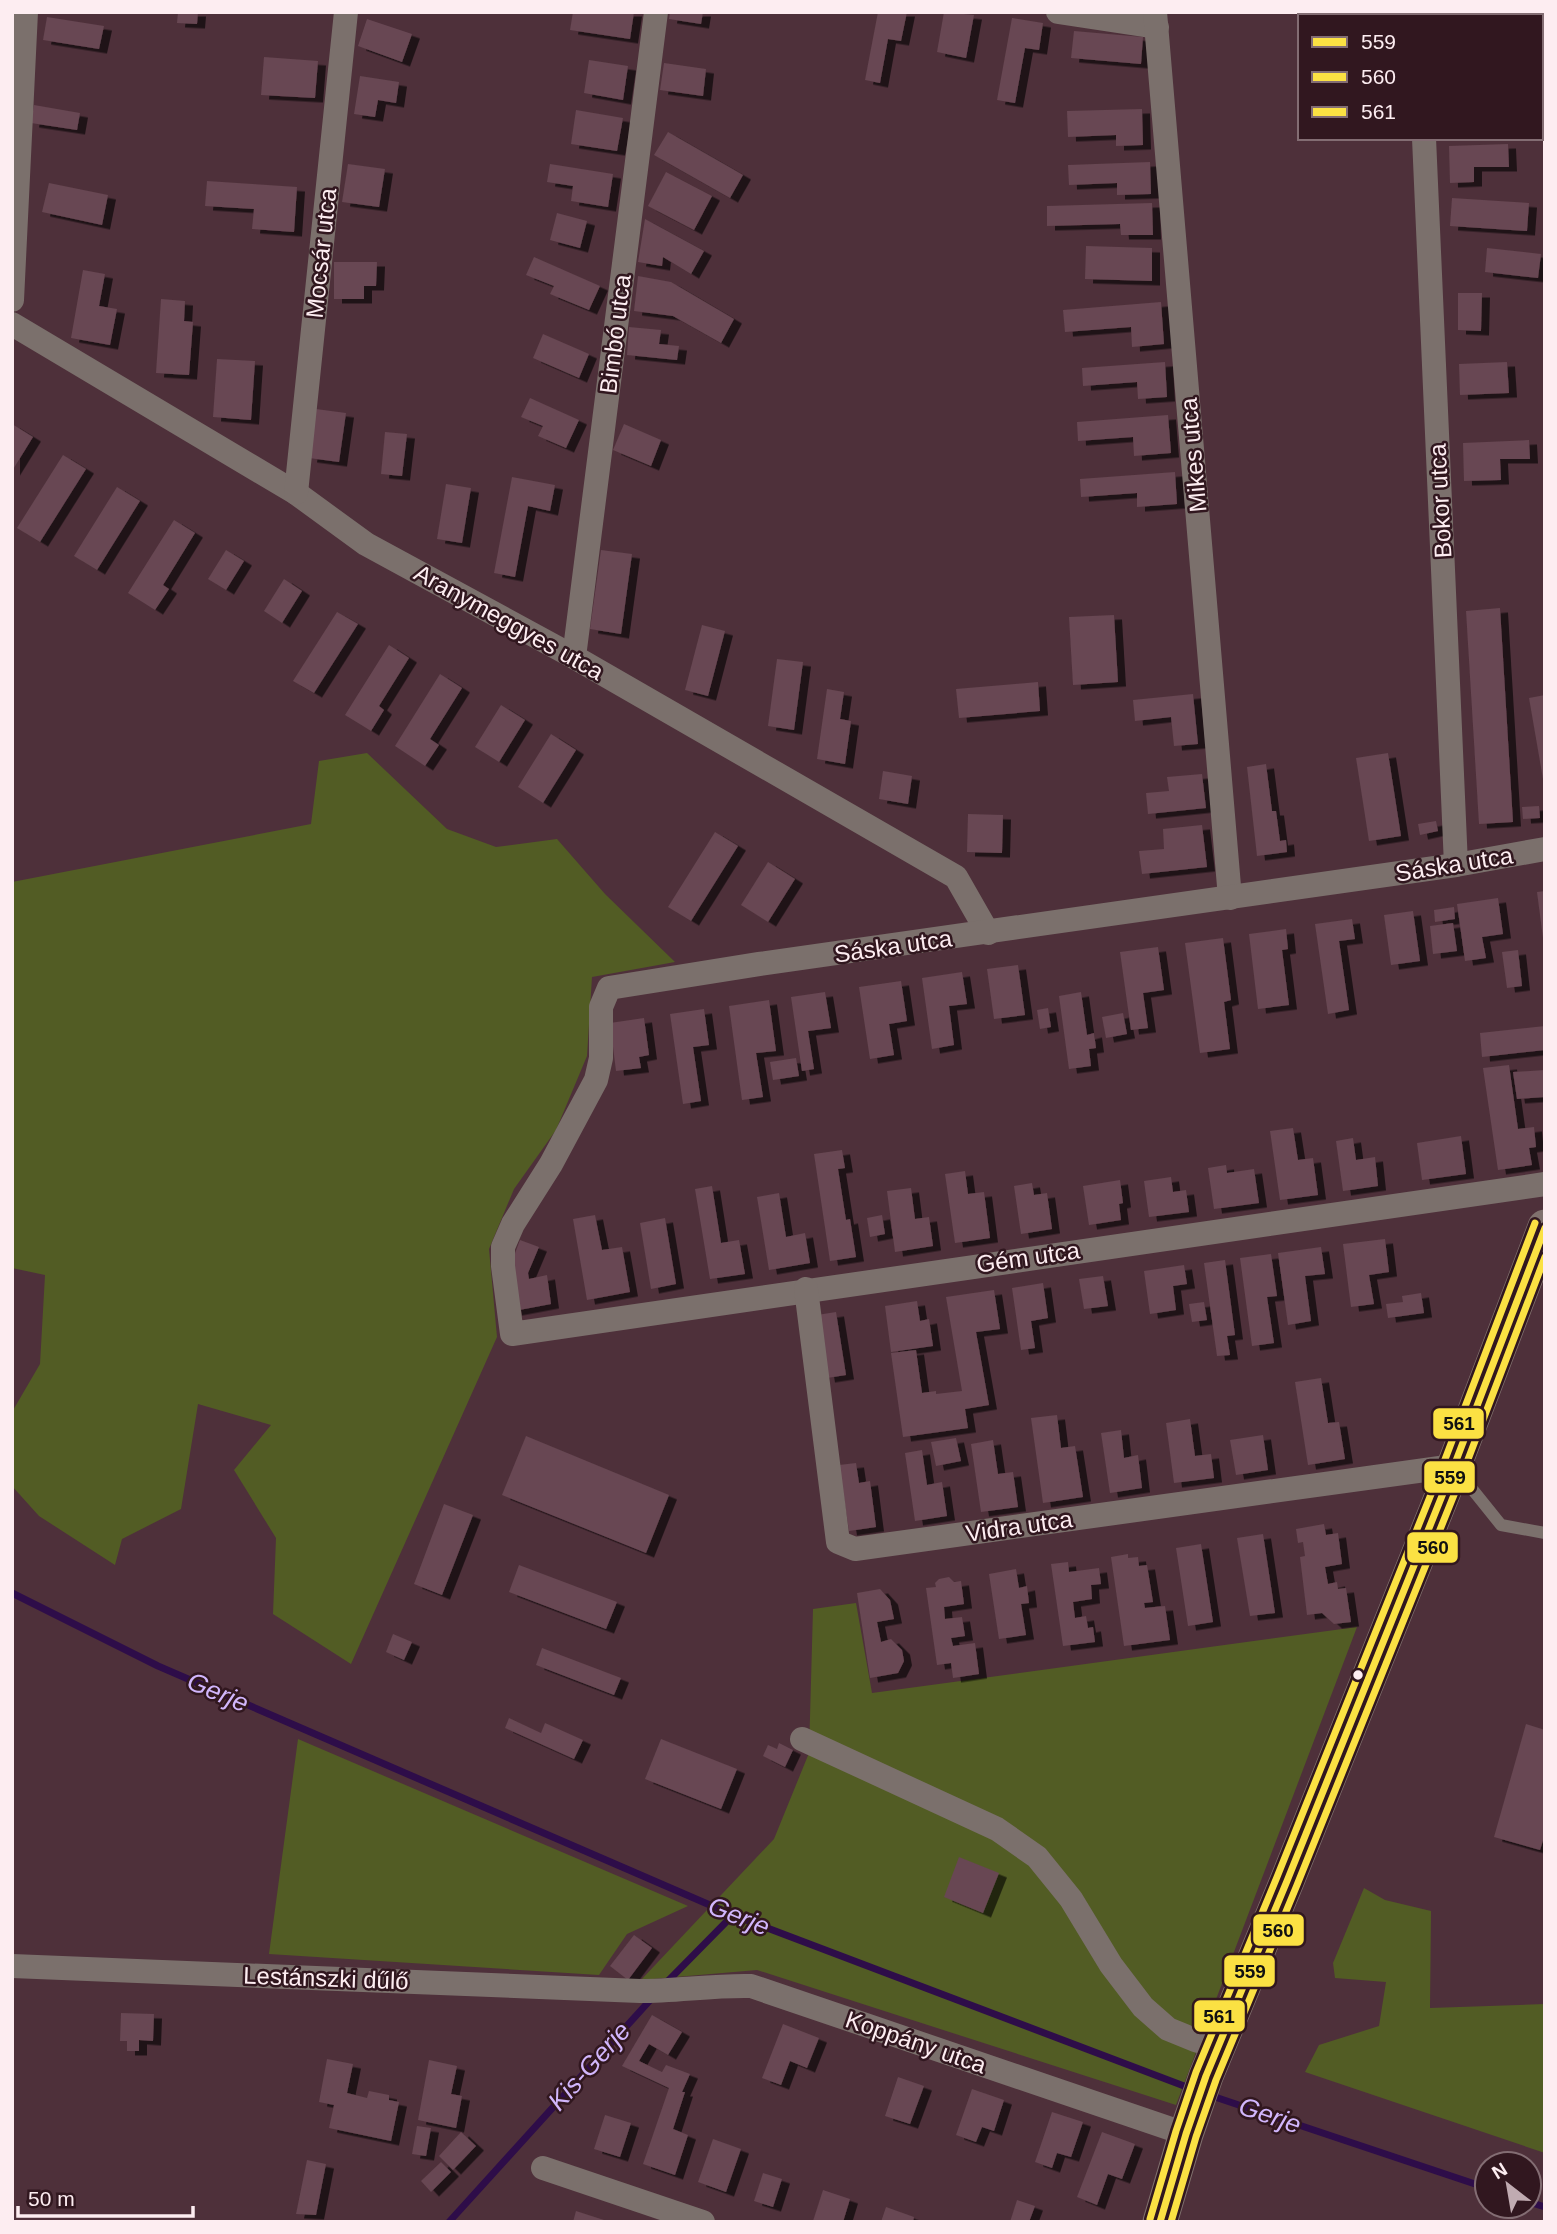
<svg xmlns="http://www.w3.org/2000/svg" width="1557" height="2234" viewBox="0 0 1557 2234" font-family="Helvetica,sans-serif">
<defs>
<filter id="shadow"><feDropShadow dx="8" dy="4.5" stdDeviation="0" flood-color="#0009"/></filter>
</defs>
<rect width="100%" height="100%" fill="#4e303a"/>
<g fill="#525c24">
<polygon points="367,753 447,829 496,847 557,839 605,894 675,962 592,977 587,1056 556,1130 514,1189 489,1249 497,1337 351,1664 273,1614 276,1538 234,1470 271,1425 198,1404 181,1509 122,1539 115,1565 39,1516 12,1486 12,1412 40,1364 45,1275 12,1268 12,882 311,824 319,761"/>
<polygon points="856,1603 872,1693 1357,1627 1176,2105 757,1970 641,1980 774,1839 809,1753 813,1609"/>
<polygon points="298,1739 688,1906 627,1934 599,1975 269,1954"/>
<polygon points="1364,1888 1385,1900 1431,1911 1430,2008 1545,2004 1545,2153 1305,2072 1319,2045 1379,2026 1386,1982 1335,1978 1333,1963"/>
</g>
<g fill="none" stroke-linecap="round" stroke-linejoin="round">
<g stroke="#2e0d49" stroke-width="7">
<polyline points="12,1593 158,1666 733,1915 1192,2089"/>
<polyline points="666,1983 733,1915"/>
<polyline points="1209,2095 1487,2188"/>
<polyline points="1529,2202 1545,2207"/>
<polyline points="449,2222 653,1997"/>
</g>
</g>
<g fill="#674752" filter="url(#shadow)">
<polygon points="178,12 198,12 197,24 177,23"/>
<polygon points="573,12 634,12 630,39 570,30"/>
<polygon points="670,12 703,12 701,24 669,19"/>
<polygon points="878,12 907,12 901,41 888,39 880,83 865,80"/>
<polygon points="944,12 974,15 966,58 937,52"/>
<polygon points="47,17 104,26 99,49 43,40"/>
<polygon points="1012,18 1043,23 1039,50 1025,48 1015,103 997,100"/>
<polygon points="367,19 412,34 402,62 358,46"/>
<polygon points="1074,31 1143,37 1141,64 1071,58"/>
<polygon points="264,57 318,61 315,98 261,95"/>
<polygon points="589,60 628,66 623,100 584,93"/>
<polygon points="664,63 706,69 703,96 660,90"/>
<polygon points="360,76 399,82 396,103 378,100 375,117 354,114"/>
<polygon points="34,105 80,113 77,130 31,123"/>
<polygon points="1142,109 1143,145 1116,146 1116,135 1068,137 1067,111"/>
<polygon points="576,110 623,118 617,151 571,144"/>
<polygon points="668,132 743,175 730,198 654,155"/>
<polygon points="1508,144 1509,167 1474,167 1474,182 1450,183 1449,146"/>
<polygon points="1150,162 1151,194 1117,195 1117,183 1069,185 1068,165"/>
<polygon points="348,164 385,169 379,207 342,202"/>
<polygon points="550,164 613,174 608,207 571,201 573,186 547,182"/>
<polygon points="666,172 712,196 694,230 648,206"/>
<polygon points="207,181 297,187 294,232 252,229 254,209 205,206"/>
<polygon points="49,183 108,195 102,225 42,212"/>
<polygon points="1452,198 1529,203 1527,231 1450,226"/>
<polygon points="1152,203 1153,235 1121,235 1120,224 1047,226 1047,206"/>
<polygon points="557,213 587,221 580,248 550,240"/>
<polygon points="645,219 704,251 691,274 663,257 662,266 638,262"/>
<polygon points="1086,246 1152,248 1152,281 1085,279"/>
<polygon points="1487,248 1541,254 1538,278 1485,272"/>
<polygon points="534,257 600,286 589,310 550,294 554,286 526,275"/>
<polygon points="334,262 377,262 376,286 364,286 364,299 334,299"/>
<polygon points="83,270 105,274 99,306 117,309 110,345 71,338"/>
<polygon points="638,276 671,282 734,319 721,343 673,316 634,311"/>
<polygon points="1458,293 1482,293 1481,331 1458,330"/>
<polygon points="161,299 185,301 184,321 193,322 189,375 156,373"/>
<polygon points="1161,302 1164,344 1132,347 1131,327 1065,332 1063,310"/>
<polygon points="629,327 661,330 659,344 679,346 677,360 627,355"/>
<polygon points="543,334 589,354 579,378 533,358"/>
<polygon points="217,359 255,361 251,420 213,417"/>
<polygon points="1165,362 1167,397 1138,399 1137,382 1083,386 1082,368"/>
<polygon points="1507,362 1509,393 1460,395 1459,364"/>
<polygon points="530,398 579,420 566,448 538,436 543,426 521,417"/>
<polygon points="316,409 346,413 339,462 309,458"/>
<polygon points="1168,415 1171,453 1134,456 1133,437 1078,441 1077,422"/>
<polygon points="12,424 33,437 12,471"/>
<polygon points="624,424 661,440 651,466 613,450"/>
<polygon points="385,432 407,434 402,476 381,474"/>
<polygon points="1529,440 1530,459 1500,459 1501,480 1464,481 1463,443"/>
<polygon points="63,455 86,469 40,542 17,528"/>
<polygon points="1175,472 1177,504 1137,507 1137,493 1081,497 1080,479"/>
<polygon points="512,477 555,485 550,511 528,506 515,577 494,573"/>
<polygon points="446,484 471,488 462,543 437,539"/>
<polygon points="117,487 140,501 97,570 74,556"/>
<polygon points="174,520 195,533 163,585 169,589 155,610 128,593"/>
<polygon points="226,550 244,561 226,590 208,579"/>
<polygon points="601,550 632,554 621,634 590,629"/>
<polygon points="284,579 302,591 282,623 264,611"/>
<polygon points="1500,608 1513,822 1479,824 1466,611"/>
<polygon points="337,612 358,624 314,693 293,681"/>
<polygon points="1114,615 1118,682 1073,685 1069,617"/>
<polygon points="702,625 725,631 708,696 685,690"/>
<polygon points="389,645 409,658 379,706 384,710 371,731 345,715"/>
<polygon points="777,659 803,662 794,730 768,726"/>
<polygon points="440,674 462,688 430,739 439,745 425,766 395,746"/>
<polygon points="1038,682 1040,711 959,718 956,689"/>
<polygon points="827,689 844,692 840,719 851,721 845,764 817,759"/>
<polygon points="1193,694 1198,744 1174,746 1171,717 1135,721 1133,700"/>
<polygon points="1545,695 1545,779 1543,779 1529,698"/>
<polygon points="501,705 525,720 499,762 475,747"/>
<polygon points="551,734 576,750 543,803 518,787"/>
<polygon points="1388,753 1401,836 1369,841 1356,758"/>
<polygon points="1266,764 1272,811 1276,811 1280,841 1286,840 1287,852 1257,856 1247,767"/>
<polygon points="883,771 912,776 908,804 879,799"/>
<polygon points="1202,774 1206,808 1148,814 1146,793 1169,791 1167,777"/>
<polygon points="1539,806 1540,818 1523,819 1522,807"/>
<polygon points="968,814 1003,815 1002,853 967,852"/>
<polygon points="1436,821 1438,831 1420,835 1418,824"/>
<polygon points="1202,825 1207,867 1142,874 1139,851 1164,849 1163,829"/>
<polygon points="715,832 738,846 691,921 668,907"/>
<polygon points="768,862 795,879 768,922 741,905"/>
<polygon points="1545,891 1545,937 1543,938 1537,892"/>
<polygon points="1498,898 1503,934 1482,937 1486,958 1465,961 1457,904"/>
<polygon points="1454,907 1455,919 1435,922 1434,910"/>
<polygon points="1413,911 1420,961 1391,965 1384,915"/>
<polygon points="1352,919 1355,939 1339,941 1349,1010 1328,1014 1315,924"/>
<polygon points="1453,923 1457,951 1433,954 1430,926"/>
<polygon points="1286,929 1288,949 1282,950 1289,1005 1258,1009 1249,934"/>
<polygon points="1223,938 1231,1000 1224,1002 1230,1049 1200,1053 1185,943"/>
<polygon points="1158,947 1164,990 1143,993 1148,1028 1131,1030 1120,952"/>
<polygon points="1518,950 1522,986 1507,988 1502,952"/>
<polygon points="1018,965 1025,1015 994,1019 987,969"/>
<polygon points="962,972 967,1004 949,1006 954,1045 932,1049 922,978"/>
<polygon points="901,981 907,1021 889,1024 894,1055 870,1059 859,987"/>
<polygon points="825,992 831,1028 808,1031 814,1069 802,1071 791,997"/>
<polygon points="1081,992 1087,1035 1094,1033 1096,1048 1089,1049 1091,1066 1069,1069 1059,996"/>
<polygon points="769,1000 776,1051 756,1053 763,1097 742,1100 729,1006"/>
<polygon points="1048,1008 1051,1027 1040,1029 1037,1010"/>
<polygon points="704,1009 709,1045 693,1047 701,1101 683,1104 670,1014"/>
<polygon points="1123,1013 1127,1034 1106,1038 1102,1017"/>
<polygon points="644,1018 649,1055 639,1057 641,1068 616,1071 610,1023"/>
<polygon points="1545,1026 1545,1050 1482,1057 1480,1033"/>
<polygon points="796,1058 799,1076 773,1080 770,1062"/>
<polygon points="1509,1065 1518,1129 1534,1127 1536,1147 1529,1148 1532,1165 1498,1170 1483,1068"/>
<polygon points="1545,1070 1545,1097 1517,1099 1513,1072"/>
<polygon points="1293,1128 1298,1160 1313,1158 1318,1195 1280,1200 1270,1131"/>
<polygon points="1461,1136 1466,1174 1422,1180 1417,1143"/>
<polygon points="1353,1138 1356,1160 1375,1157 1378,1186 1343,1191 1336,1141"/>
<polygon points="842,1150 845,1168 838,1169 846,1220 850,1219 856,1257 830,1261 814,1154"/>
<polygon points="1226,1165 1227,1173 1254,1169 1259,1203 1214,1209 1208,1168"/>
<polygon points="965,1171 968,1194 984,1192 990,1238 955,1243 945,1174"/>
<polygon points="1171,1177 1173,1192 1186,1190 1189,1212 1149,1217 1144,1181"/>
<polygon points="1120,1180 1123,1203 1119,1204 1121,1220 1089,1225 1083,1186"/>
<polygon points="1032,1183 1034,1195 1047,1193 1052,1229 1021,1234 1014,1186"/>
<polygon points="712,1186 721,1243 739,1240 745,1274 710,1279 695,1189"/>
<polygon points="911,1188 915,1219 929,1217 933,1246 895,1252 887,1191"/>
<polygon points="779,1193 786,1237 805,1233 810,1263 769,1270 757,1197"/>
<polygon points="595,1215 602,1250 622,1247 630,1292 587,1300 573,1219"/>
<polygon points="882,1215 885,1234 870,1237 867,1218"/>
<polygon points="665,1218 676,1284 651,1289 640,1223"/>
<polygon points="1385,1239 1389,1272 1369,1275 1374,1304 1351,1307 1343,1244"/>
<polygon points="520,1240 539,1247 528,1273 529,1279 547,1275 551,1304 514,1311 508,1272"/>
<polygon points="1321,1247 1325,1274 1305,1276 1311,1321 1288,1325 1278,1253"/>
<polygon points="1271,1254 1277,1296 1267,1297 1274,1343 1252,1346 1240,1258"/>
<polygon points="1225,1260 1235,1335 1227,1336 1230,1355 1217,1356 1204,1263"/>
<polygon points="1184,1265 1187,1284 1173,1286 1176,1310 1150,1314 1144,1271"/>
<polygon points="1103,1276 1108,1306 1084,1309 1079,1279"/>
<polygon points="1043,1283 1048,1318 1031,1321 1035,1348 1021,1350 1012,1288"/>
<polygon points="994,1290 1000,1329 976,1332 989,1405 965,1409 968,1428 903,1437 891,1353 916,1350 922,1393 936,1391 936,1394 962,1391 946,1297"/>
<polygon points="1421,1293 1424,1313 1388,1318 1386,1304 1403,1302 1402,1296"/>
<polygon points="917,1301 920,1321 929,1319 933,1346 891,1352 885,1306"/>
<polygon points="1204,1302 1207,1320 1192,1322 1189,1304"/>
<polygon points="836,1312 846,1375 827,1378 817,1315"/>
<polygon points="1321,1378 1328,1423 1339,1422 1345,1459 1308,1465 1295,1382"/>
<polygon points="1057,1415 1061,1448 1075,1446 1083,1497 1043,1503 1031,1418"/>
<polygon points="1190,1419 1195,1456 1211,1454 1214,1478 1174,1483 1166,1423"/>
<polygon points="1121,1430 1124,1458 1138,1455 1142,1488 1110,1493 1101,1433"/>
<polygon points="1263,1435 1268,1470 1236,1475 1230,1440"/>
<polygon points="526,1436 669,1495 646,1553 502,1495"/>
<polygon points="956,1438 961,1461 936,1466 931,1442"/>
<polygon points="993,1440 998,1474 1013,1472 1018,1507 981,1512 971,1444"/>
<polygon points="922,1450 927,1485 942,1482 947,1516 915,1521 905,1453"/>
<polygon points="856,1463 859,1483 870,1481 876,1527 849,1531 839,1465"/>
<polygon points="444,1504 473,1515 442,1595 414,1584"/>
<polygon points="1324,1524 1326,1535 1338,1533 1342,1564 1325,1567 1328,1584 1337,1582 1338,1589 1346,1588 1351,1622 1334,1624 1322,1613 1307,1615 1300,1557 1305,1556 1303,1542 1298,1543 1296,1529"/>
<polygon points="1263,1534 1275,1613 1250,1616 1237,1538"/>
<polygon points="1201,1544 1213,1622 1188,1626 1176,1548"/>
<polygon points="1128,1554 1128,1558 1138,1557 1139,1566 1147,1565 1153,1602 1144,1603 1145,1608 1165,1606 1170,1640 1124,1646 1111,1557"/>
<polygon points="1068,1562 1069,1572 1099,1568 1101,1584 1091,1585 1092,1599 1073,1602 1075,1618 1086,1616 1088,1628 1093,1627 1095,1642 1063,1646 1051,1564"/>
<polygon points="519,1565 617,1602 606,1629 509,1592"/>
<polygon points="1016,1569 1019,1588 1027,1586 1029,1603 1021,1604 1026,1635 999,1639 989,1574"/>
<polygon points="949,1577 954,1582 961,1581 964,1604 944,1607 945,1619 962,1617 965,1636 951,1638 953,1646 975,1643 979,1674 953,1678 951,1663 937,1665 926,1588 936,1587 935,1583 939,1579"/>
<polygon points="880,1589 890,1600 894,1619 877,1622 881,1642 891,1639 902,1650 904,1661 898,1673 870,1678 857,1593"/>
<polygon points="393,1634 412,1642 404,1660 386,1652"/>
<polygon points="542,1648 621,1678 614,1695 536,1665"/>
<polygon points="509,1718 541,1733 545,1723 583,1740 574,1759 505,1728"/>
<polygon points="1526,1724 1545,1730 1545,1834 1540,1850 1494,1837"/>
<polygon points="661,1739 737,1769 721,1809 645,1779"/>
<polygon points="779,1743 793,1750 785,1767 763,1756 768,1745 777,1749"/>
<polygon points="959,1857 999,1873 983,1913 944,1897"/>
<polygon points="634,1935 652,1948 628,1980 610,1966"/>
<polygon points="121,2013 154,2014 153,2041 139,2040 139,2051 127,2051 127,2041 120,2041"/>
<polygon points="652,2015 682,2032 668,2055 649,2044 639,2061 662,2072 666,2065 690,2074 682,2092 685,2092 673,2129 688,2135 675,2175 643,2164 669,2088 622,2066"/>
<polygon points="783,2024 819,2038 807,2068 790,2061 781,2085 762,2078"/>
<polygon points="327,2059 353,2064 347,2093 367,2098 369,2091 389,2095 389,2100 399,2102 391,2141 329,2128 334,2105 319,2102"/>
<polygon points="429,2060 457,2066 451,2094 462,2096 456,2128 418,2120"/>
<polygon points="898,2077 924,2086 910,2124 885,2116"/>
<polygon points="972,2089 1004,2100 994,2131 982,2127 976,2142 956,2135"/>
<polygon points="1052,2112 1083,2122 1071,2157 1057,2153 1052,2168 1035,2162"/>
<polygon points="605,2115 631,2123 620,2157 594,2149"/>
<polygon points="417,2126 431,2128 426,2156 412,2154"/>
<polygon points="461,2132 476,2146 453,2170 439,2156"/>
<polygon points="1102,2132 1135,2144 1122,2179 1108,2174 1097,2205 1077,2197"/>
<polygon points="713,2139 741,2149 726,2192 698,2182"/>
<polygon points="307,2160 326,2164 316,2215 296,2214"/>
<polygon points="441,2162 451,2172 431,2192 421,2181"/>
<polygon points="763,2173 782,2179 773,2207 754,2201"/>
<polygon points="823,2190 850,2199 843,2222 813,2221"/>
<polygon points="1017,2200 1035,2206 1029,2222 1010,2222"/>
<polygon points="886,2207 914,2217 913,2222 881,2222"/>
<polygon points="576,2211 607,2221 607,2222 573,2222"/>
</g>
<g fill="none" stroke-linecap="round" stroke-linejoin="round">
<polyline stroke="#7b706c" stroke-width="12" points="1456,1469 1501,1525 1545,1533"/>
<g stroke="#7b706c" stroke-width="24">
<polyline points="1058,12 1157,27"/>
<polyline points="1155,12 1230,898"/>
<polyline points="1419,12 1419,16"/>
<polyline points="1424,138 1456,865"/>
<polyline points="12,300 26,12"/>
<polyline points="12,324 296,493 366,544 574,657 956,877 988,933"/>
<polyline points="296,493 346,12"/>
<polyline points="574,657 656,12"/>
<polyline points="1545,849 1456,865 759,964 609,988 601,1007 601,1058 596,1080 551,1164 513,1224 503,1247 503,1266 512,1334 1545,1184"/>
<polyline points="806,1289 838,1542 855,1549 1454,1466"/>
<polyline points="802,1739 997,1829 1037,1857 1071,1899 1111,1965 1143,2007 1168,2029 1195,2040 1219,2047"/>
<path d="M12 1966 640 1991C677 1991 714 1985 751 1986L1186 2134"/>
<polyline points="543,2168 703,2222"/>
</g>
<polyline stroke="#80716e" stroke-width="35" points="1160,2222 1186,2134 1206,2076 1287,1881 1454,1466 1545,1227"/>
<g stroke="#31171f" stroke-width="12">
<polyline id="bus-1" points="1160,2222 1186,2134 1206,2076 1287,1881 1454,1466 1545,1228"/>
</g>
<g stroke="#31171f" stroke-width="12">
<polyline id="bus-2" points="1171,2222 1196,2137 1216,2080 1297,1885 1464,1470 1545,1257"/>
</g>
<g stroke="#31171f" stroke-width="12">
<polyline id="bus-3" points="1150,2219 1176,2131 1196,2072 1277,1877 1444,1462 1535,1223"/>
</g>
<use href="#bus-1" stroke="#fbe143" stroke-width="7"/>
<use href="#bus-2" stroke="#fbe143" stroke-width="7"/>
<use href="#bus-3" stroke="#fbe143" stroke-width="7"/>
</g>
<circle fill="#fdedf1" stroke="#31171f" stroke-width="2.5" cx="1358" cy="1675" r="6"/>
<g text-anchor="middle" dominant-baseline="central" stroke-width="5" stroke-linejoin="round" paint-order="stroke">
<g font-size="24" fill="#fdedf1" stroke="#31171f">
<text transform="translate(321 253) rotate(-84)">Mocsár utca</text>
<text transform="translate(615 334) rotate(-83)">Bimbó utca</text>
<text transform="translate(1193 455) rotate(-95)">Mikes utca</text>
<text transform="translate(1440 501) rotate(-93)">Bokor utca</text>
<text transform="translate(509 622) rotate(29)">Aranymeggyes utca</text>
<text transform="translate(1454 864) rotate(-9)">Sáska utca</text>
<text transform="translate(893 946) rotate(-8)">Sáska utca</text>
<text transform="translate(1028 1257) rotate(-8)">Gém utca</text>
<text transform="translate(1019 1526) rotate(-8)">Vidra utca</text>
<text transform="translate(326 1978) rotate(2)">Lestánszki dűlő</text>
<text transform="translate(916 2042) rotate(19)">Koppány utca</text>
</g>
<g font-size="26" font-style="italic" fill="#d1b6fc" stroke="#31171f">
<text transform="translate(218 1692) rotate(23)">Gerje</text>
<text transform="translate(739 1916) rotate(22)">Gerje</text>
<text transform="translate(589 2066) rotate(-48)">Kis-Gerje</text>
<text transform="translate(1270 2115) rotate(19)">Gerje</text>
</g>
</g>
<g stroke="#31171f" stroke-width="2.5">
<rect x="1432" y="1407" width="53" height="33" rx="7" fill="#fbe143"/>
<rect x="1423" y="1460" width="53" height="34" rx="7" fill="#fbe143"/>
<rect x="1406" y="1531" width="53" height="33" rx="7" fill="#fbe143"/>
<rect x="1252" y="1913" width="53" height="34" rx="7" fill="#fbe143"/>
<rect x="1223" y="1954" width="53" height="34" rx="7" fill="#fbe143"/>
<rect x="1193" y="1999" width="53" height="34" rx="7" fill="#fbe143"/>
</g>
<g font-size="19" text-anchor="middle" font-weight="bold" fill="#111">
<text x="1459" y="1430">561</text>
<text x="1450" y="1484">559</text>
<text x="1433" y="1554">560</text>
<text x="1278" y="1937">560</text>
<text x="1250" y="1978">559</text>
<text x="1219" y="2023">561</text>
</g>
<rect width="1557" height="2234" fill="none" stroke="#fdedf1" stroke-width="28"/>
<rect x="1298" y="14" width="245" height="126" fill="#31171f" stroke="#836d73" stroke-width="2"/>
<rect x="1312" y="37" width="35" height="10" fill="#fbe143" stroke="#836d73" stroke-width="2"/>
<text x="1361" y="49" font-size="21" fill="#fdedf1">559</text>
<rect x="1312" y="72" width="35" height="10" fill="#fbe143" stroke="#836d73" stroke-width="2"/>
<text x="1361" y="84" font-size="21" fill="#fdedf1">560</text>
<rect x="1312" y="107" width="35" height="10" fill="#fbe143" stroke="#836d73" stroke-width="2"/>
<text x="1361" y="119" font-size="21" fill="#fdedf1">561</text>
<g transform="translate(1508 2185) rotate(329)"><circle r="33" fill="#31171f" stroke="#836d73" stroke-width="2"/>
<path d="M0-5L12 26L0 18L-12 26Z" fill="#c0abb1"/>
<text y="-10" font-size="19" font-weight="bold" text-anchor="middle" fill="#fdedf1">N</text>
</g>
<path d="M18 2206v10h175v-10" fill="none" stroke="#fdedf1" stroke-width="3.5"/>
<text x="28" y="2206" font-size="21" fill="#fdedf1" stroke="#31171f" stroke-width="5" paint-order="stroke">50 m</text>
</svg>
